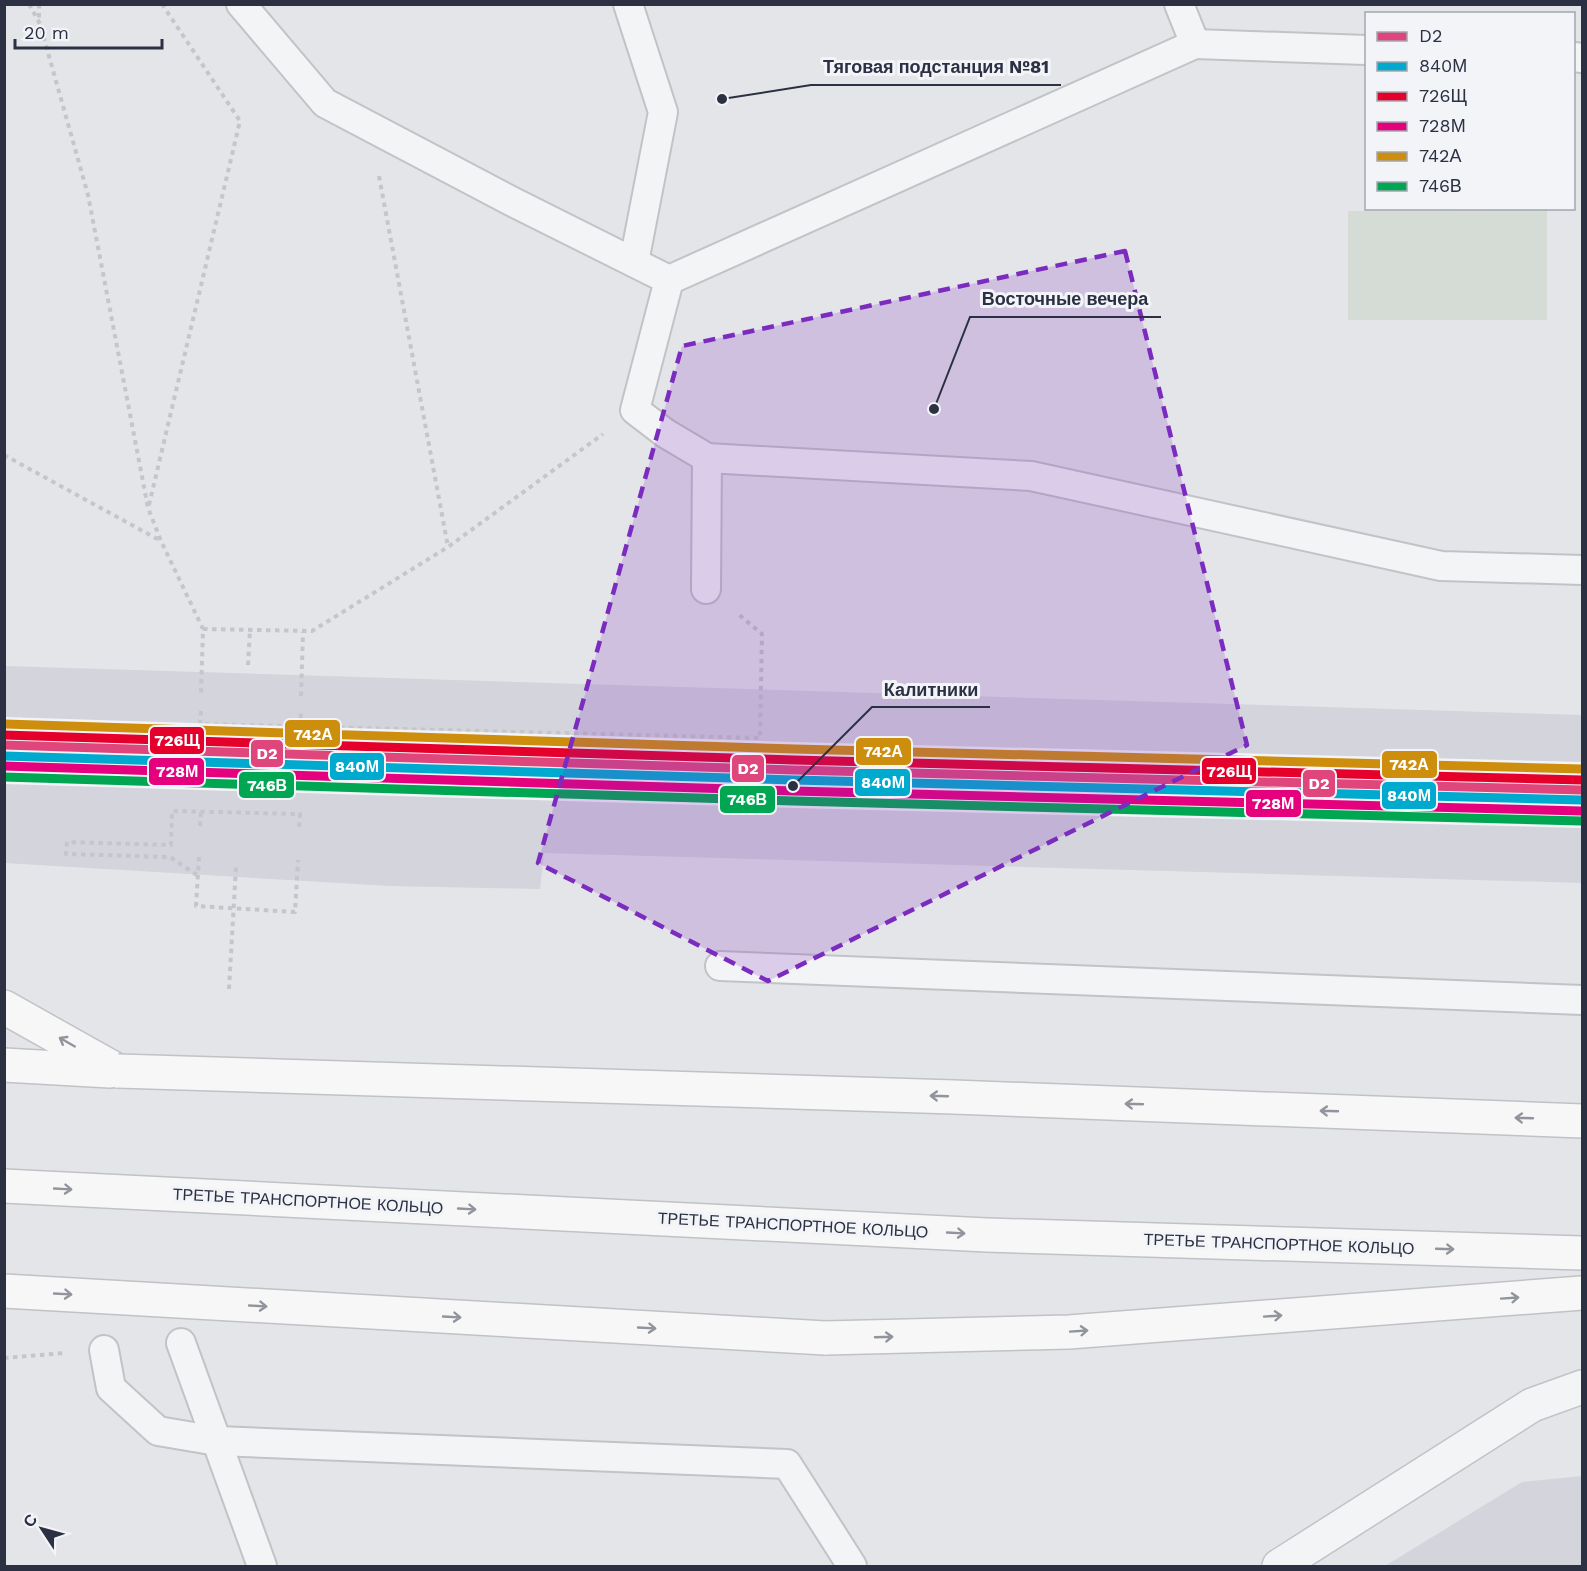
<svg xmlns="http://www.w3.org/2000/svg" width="1587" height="1571" viewBox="0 0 1587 1571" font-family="'Work Sans',sans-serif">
<rect width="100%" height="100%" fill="#e4e5e9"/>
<g fill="#d3d4dc">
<polygon points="4,666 1582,715 1582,883 544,853 540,889 390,886 5,863"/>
<polygon points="1582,1476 1582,1566 1385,1566 1522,1482"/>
</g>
<polygon fill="#d4dcd5" points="1547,210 1547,320 1348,320 1348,211"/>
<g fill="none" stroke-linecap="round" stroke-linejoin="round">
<g stroke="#c2c3c7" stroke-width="32">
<g id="service">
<polyline points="241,4 325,103 513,202 669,280"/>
<polyline points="628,4 663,112 634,262"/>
<polyline points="1179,4 1195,44 669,280 635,410 665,433 707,458 1031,476 1441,566 1582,570"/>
<polyline points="1195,44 1366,50"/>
<polyline points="1574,57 1582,58"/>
<polyline points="706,589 707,458"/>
<polyline points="720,966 1582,1000"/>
<polyline points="181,1343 262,1566"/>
<polyline points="104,1350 111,1388 158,1431 217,1441 787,1464 852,1566"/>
</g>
</g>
<g stroke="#c2c3c7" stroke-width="36">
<polyline id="tertiary" points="1279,1566 1532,1405 1582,1387"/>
</g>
<g stroke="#c0c2c6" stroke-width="36">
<g id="primary">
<polyline points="4,1007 118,1071"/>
<polyline points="4,1065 110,1071"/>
<polyline points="825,1338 1069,1332 1582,1293"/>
</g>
</g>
<g stroke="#c5c6cb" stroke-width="4" stroke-dasharray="4.5 4.5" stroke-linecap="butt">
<polyline points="29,4 40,24 88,195 148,508 161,541 203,629 201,693"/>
<polyline points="39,4 39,20"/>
<polyline points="379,176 448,547"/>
<polyline points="4,455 161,541"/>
<polyline points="149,505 240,121 162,4"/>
<polyline points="203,629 312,631 448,547 603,434"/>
<polyline points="248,665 250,630"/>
<polyline points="301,696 303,632"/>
<polyline points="201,711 200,724 760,738 762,634 737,613"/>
<polyline points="300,727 301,713"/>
<polyline points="200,826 201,812"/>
<polyline points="199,857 196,906 295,912 298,860"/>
<polyline points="197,875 170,857 66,854 67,842 171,845 172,811 300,814 299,829"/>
<polyline points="229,989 236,867"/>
<polyline points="4,1358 64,1353"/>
</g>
<use href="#service" stroke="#f3f4f6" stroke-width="28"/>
<use href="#tertiary" stroke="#f3f4f6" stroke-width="33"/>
<use href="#primary" stroke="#f7f7f7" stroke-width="33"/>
<g stroke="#c0c2c6" stroke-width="36" stroke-linecap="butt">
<g id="primary-bridge">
<polyline points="118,1071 954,1097 1582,1121"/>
<polyline points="4,1186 987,1235 1582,1253"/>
<polyline points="4,1291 825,1338"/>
</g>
</g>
<use href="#primary-bridge" stroke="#f7f7f7" stroke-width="33"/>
<g stroke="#f2f4f8" stroke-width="14">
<polyline id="rail-1" points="4,745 794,770 1582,790"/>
</g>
<g stroke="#f2f4f8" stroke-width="14">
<polyline id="rail-2" points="4,756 794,780 1582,800"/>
</g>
<g stroke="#f2f4f8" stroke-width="14">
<polyline id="rail-3" points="4,735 794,760 1582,780"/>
</g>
<g stroke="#f2f4f8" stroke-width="14">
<polyline id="rail-4" points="4,766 793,791 1581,811"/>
</g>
<g stroke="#f2f4f8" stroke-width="14">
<polyline id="rail-5" points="5,724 795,749 1582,769"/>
</g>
<g stroke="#f2f4f8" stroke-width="14">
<polyline id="rail-6" points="4,777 793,801 1581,821"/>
</g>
<use href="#rail-1" stroke="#df477c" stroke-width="9"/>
<use href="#rail-2" stroke="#00a9ce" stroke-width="9"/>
<use href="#rail-3" stroke="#e4002b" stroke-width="9"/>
<use href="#rail-4" stroke="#e5007d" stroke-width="9"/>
<use href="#rail-5" stroke="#ce8e0d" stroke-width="9"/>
<use href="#rail-6" stroke="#00a651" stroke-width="9"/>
</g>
<defs><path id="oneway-shaft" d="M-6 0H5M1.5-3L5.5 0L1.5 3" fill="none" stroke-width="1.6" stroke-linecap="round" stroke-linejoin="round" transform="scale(1.5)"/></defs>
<g stroke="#91949c">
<use href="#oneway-shaft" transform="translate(67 1042) rotate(-150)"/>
<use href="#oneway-shaft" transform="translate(939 1096) rotate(-178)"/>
<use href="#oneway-shaft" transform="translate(1134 1104) rotate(-178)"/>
<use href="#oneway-shaft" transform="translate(1329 1111) rotate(-178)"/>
<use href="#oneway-shaft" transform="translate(1524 1118) rotate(-178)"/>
<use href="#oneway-shaft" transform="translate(63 1189) rotate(3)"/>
<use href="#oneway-shaft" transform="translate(467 1209) rotate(3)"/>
<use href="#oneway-shaft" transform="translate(956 1233) rotate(3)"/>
<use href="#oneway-shaft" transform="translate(1445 1249) rotate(2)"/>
<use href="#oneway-shaft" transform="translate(63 1294) rotate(3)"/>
<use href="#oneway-shaft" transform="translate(1510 1298) rotate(-4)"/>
<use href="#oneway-shaft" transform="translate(258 1306) rotate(3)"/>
<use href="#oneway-shaft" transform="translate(1273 1316) rotate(-4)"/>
<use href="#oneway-shaft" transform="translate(452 1317) rotate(3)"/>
<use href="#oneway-shaft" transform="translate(647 1328) rotate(3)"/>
<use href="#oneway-shaft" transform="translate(1079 1331) rotate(-4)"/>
<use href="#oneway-shaft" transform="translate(884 1337) rotate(-2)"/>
</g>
<path fill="#7b2cbf" fill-opacity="0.2" stroke="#7b2cbf" stroke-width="4.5" stroke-dasharray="12 8" stroke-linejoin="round" d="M1125 251 1247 745 768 981 538 863 682 346Z"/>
<g text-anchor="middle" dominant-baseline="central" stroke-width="6" stroke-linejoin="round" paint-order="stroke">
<g font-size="16" fill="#2b3042" stroke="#f2f4f8">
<text transform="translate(308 1201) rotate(3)">ТРЕТЬЕ ТРАНСПОРТНОЕ КОЛЬЦО</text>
<text transform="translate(793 1225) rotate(3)">ТРЕТЬЕ ТРАНСПОРТНОЕ КОЛЬЦО</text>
<text transform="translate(1279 1244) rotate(2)">ТРЕТЬЕ ТРАНСПОРТНОЕ КОЛЬЦО</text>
</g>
</g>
<path fill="none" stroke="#2b3042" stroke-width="2" d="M722 99L811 85H1061M934 409L970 317H1161M793 786L872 707H990"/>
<g fill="#2b3042" stroke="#f2f4f8" stroke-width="2">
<circle cx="722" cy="99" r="6"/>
<circle cx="934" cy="409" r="6"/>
<circle cx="793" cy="786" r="6"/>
</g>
<g font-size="18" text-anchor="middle" font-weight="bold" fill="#2b3042" stroke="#f2f4f8" stroke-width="6" stroke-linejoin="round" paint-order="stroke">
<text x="936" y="73">Тяговая подстанция №81</text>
<text x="1065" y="305">Восточные вечера</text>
<text x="931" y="696">Калитники</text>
</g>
<g stroke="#f2f4f8" stroke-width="2">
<rect x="284" y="719" width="57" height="29" rx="6" fill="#ce8e0d"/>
<rect x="149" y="726" width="56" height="29" rx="6" fill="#e4002b"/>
<rect x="855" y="737" width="57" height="29" rx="6" fill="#ce8e0d"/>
<rect x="250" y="739" width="34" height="29" rx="6" fill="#df477c"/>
<rect x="1381" y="750" width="57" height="29" rx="6" fill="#ce8e0d"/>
<rect x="329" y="752" width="56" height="29" rx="6" fill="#00a9ce"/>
<rect x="731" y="754" width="34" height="29" rx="6" fill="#df477c"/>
<rect x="1201" y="757" width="56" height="28" rx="6" fill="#e4002b"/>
<rect x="148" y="757" width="57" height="29" rx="6" fill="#e5007d"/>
<rect x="854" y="768" width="57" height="29" rx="6" fill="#00a9ce"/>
<rect x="1302" y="769" width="34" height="29" rx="6" fill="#df477c"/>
<rect x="238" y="771" width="57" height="28" rx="6" fill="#00a651"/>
<rect x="1381" y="781" width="56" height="29" rx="6" fill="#00a9ce"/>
<rect x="719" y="785" width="57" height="29" rx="6" fill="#00a651"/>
<rect x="1245" y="789" width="57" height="29" rx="6" fill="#e5007d"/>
</g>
<g font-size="16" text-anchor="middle" font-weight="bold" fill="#fff">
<text x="313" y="740">742А</text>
<text x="177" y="746">726Щ</text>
<text x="883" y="757">742А</text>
<text x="267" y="759">D2</text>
<text x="1409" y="770">742А</text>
<text x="357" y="772">840М</text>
<text x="748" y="774">D2</text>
<text x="1229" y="777">726Щ</text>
<text x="177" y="777">728М</text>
<text x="883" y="788">840М</text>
<text x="1319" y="789">D2</text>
<text x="267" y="791">746В</text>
<text x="1409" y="801">840М</text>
<text x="747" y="805">746В</text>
<text x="1273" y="809">728М</text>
</g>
<rect width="1587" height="1571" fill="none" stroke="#2b3042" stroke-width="12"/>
<rect x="1365" y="12" width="210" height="198" fill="#f2f4f8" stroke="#a2a6af" stroke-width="1.5"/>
<rect x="1377" y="32" width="30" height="9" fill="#df477c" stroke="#a2a6af" stroke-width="1.5"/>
<text x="1419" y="42" font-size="18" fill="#2b3042">D2</text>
<rect x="1377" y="62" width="30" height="9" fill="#00a9ce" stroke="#a2a6af" stroke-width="1.5"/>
<text x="1419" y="72" font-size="18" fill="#2b3042">840М</text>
<rect x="1377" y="92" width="30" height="9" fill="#e4002b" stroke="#a2a6af" stroke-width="1.5"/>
<text x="1419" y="102" font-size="18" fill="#2b3042">726Щ</text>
<rect x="1377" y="122" width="30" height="9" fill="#e5007d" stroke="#a2a6af" stroke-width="1.5"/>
<text x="1419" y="132" font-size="18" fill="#2b3042">728М</text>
<rect x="1377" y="152" width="30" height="9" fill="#ce8e0d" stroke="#a2a6af" stroke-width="1.5"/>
<text x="1419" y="162" font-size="18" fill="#2b3042">742А</text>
<rect x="1377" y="182" width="30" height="9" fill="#00a651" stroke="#a2a6af" stroke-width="1.5"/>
<text x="1419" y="192" font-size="18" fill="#2b3042">746В</text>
<g transform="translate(42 1529) rotate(306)" stroke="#f2f4f8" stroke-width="4.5" paint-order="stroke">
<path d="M0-4.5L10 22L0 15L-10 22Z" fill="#2b3042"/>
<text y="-9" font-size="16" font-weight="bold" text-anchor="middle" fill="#2b3042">С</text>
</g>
<path d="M15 39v9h147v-9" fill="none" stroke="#2b3042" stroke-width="3"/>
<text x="24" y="39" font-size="18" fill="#2b3042" stroke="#f2f4f8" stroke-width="4.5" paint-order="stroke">20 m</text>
</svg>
